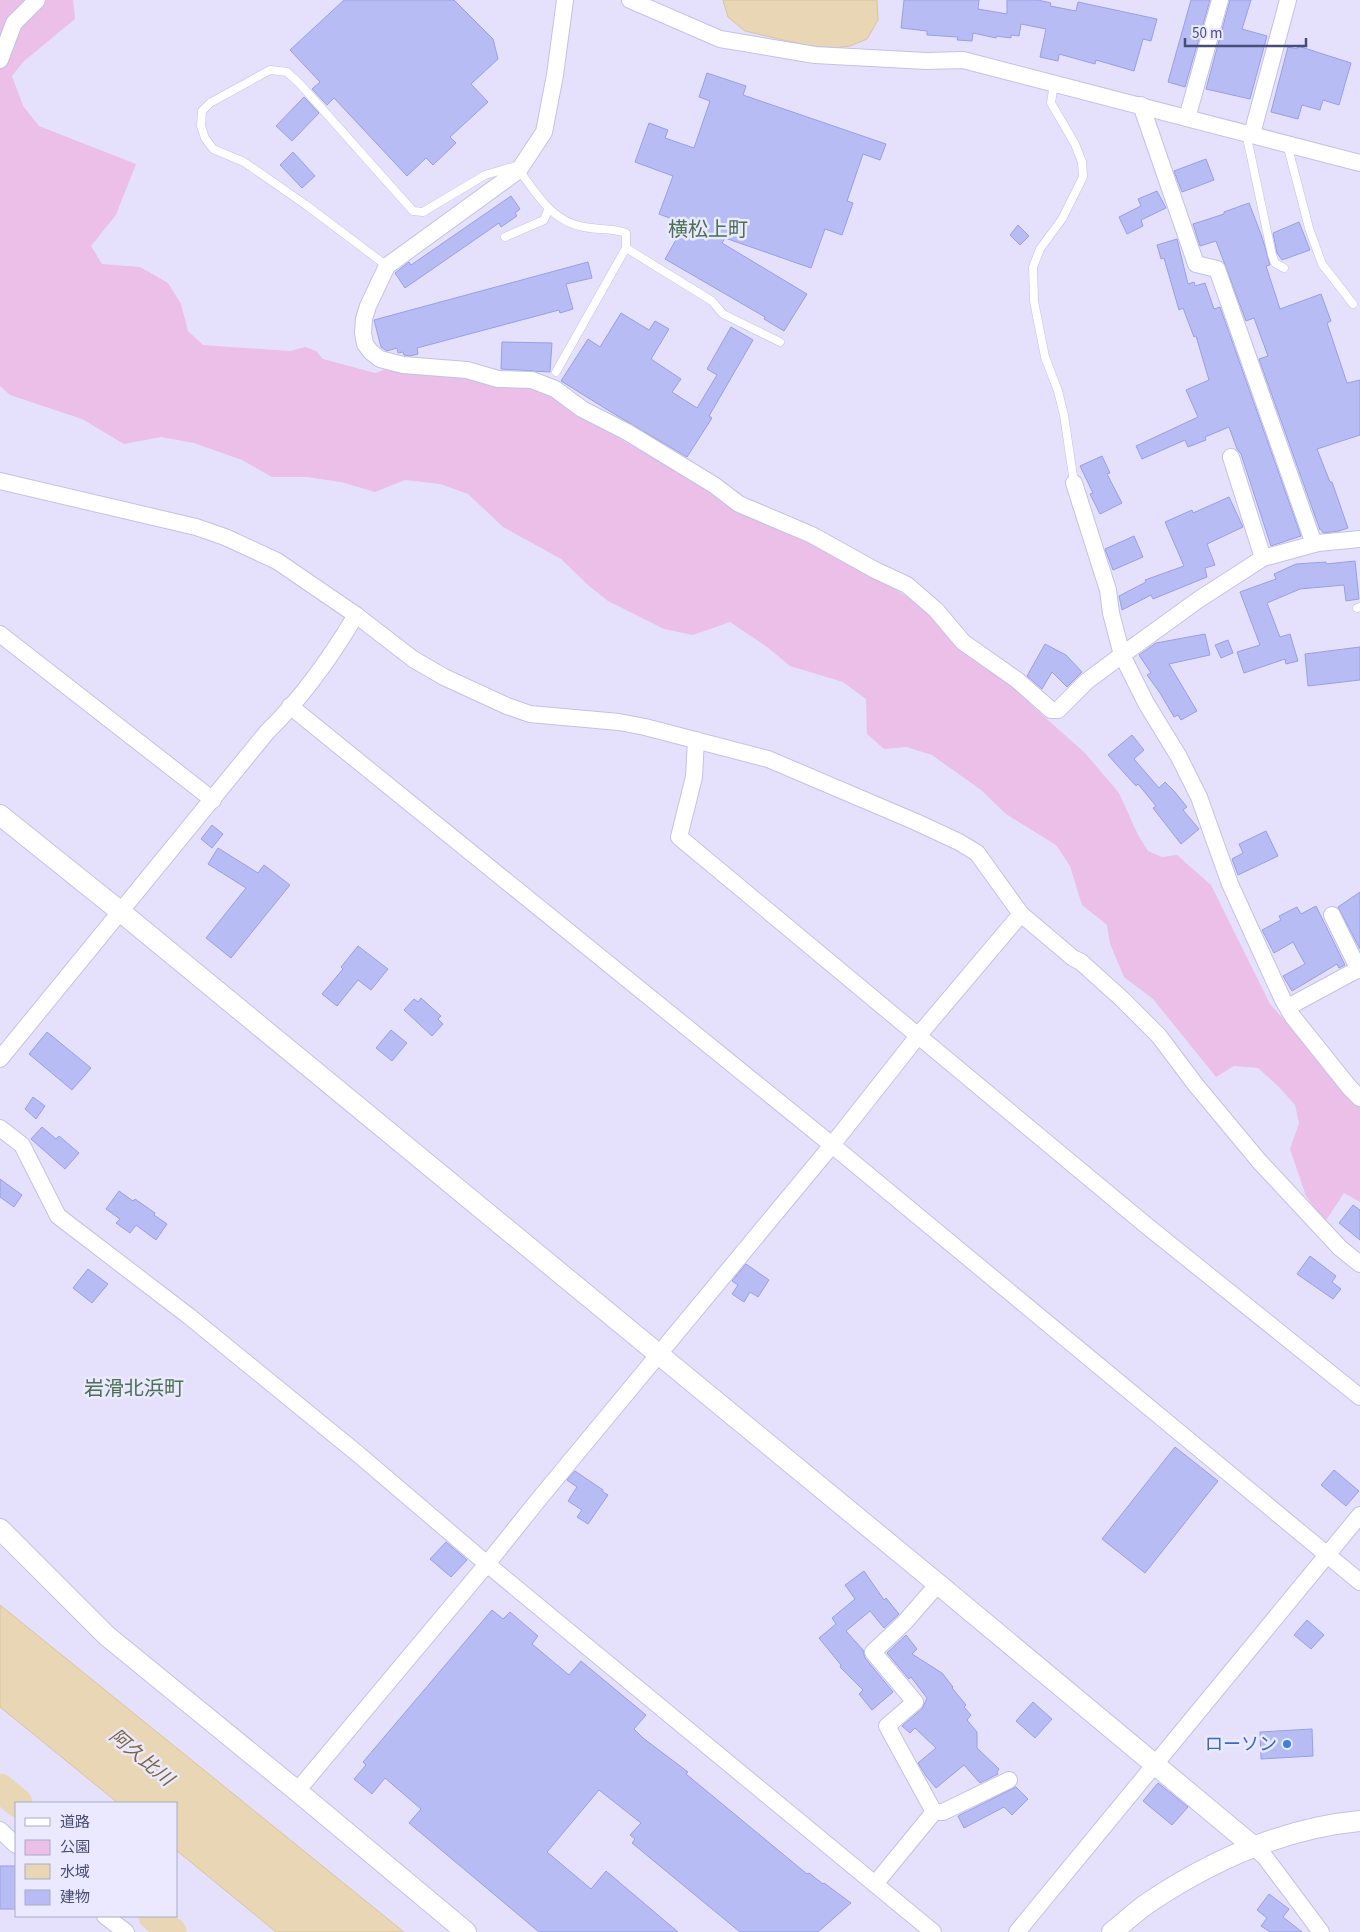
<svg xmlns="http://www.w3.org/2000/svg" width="1360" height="1932" viewBox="0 0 1360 1932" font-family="'Source Sans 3','Noto Sans JP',sans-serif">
<rect width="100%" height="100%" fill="#e5e1fd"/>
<polygon fill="#ebbfe7" points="0,0 73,0 75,19 23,62 12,76 23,106 39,126 136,164 116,215 91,246 102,264 140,267 168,283 181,304 188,331 203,345 290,351 305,347 316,351 323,359 375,373 389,368 531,387 555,397 599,427 707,488 816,543 918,603 957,647 1010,683 1039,712 1085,753 1119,793 1138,835 1148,851 1162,857 1177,855 1211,885 1270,1004 1360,1104 1360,1202 1344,1193 1325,1222 1306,1196 1290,1149 1299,1123 1295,1105 1279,1087 1258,1068 1234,1066 1216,1077 1153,999 1124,977 1110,944 1107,925 1082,905 1070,866 1056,845 1006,814 981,790 932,755 906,747 884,749 867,734 866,699 843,682 790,666 767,647 730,622 693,635 664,629 608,601 589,586 561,559 503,527 468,494 440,484 405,480 375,492 341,482 307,477 272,477 242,460 194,443 161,437 124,444 82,419 10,395 0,386"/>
<g fill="#e8d6b5" stroke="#dac59b">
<polygon points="723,0 877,0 878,20 867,39 850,46 834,48 809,46 745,31 728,17"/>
<polygon points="0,1605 404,1932 276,1932 176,1850 176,1803 118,1803 0,1707"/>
</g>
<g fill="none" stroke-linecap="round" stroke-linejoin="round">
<g stroke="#e8d6b5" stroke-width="29">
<polyline points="0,1788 18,1803"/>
<polyline points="153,1916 172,1932"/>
</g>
</g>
<g fill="#b7bdf4" stroke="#979fe8">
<polygon points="344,0 454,0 493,39 498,59 471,84 488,102 450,137 456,143 433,165 426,158 407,176 334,98 327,105 312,89 320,82 290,50"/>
<polygon points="904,0 979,0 978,9 1007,14 1007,0 1038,0 1051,3 1050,6 1076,11 1078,2 1157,19 1151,41 1143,39 1134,71 1096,60 1095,64 1059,54 1058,61 1040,57 1046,29 1021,24 1019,36 1011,35 1011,38 996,36 996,38 973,33 972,41 957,40 958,37 927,35 927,31 901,28"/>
<polygon points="1191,0 1210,0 1185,87 1168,82"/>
<polygon points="1230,0 1251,0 1242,29 1267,36 1250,99 1206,89"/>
<polygon points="1298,46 1351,63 1339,105 1323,100 1320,110 1302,105 1298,119 1271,112 1288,47 1297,49"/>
<polygon points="707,73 746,86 743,95 886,144 880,160 863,154 847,201 853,203 842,235 825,229 811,268 725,238 722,243 807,294 784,331 764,319 765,317 665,259 685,224 659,214 673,176 635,162 649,123 668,130 665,138 694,148 710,101 699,97"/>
<polygon points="304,97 319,113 292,141 276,126"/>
<polygon points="293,152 315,176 302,188 280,165"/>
<polygon points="1206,159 1214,180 1182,192 1174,171"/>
<polygon points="1157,191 1166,208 1141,220 1143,226 1127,234 1119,217 1141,206 1138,199"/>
<polygon points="511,196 520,209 515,213 517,216 501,227 499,223 405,288 395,273 409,262 411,265"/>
<polygon points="1249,203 1262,237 1270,265 1266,266 1280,309 1321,294 1331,321 1327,323 1347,383 1360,380 1360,435 1317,449 1330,482 1332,482 1348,528 1339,531 1323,533 1321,529 1320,530 1259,359 1268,356 1254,318 1246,321 1216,241 1200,246 1193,224 1224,214 1224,212"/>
<polygon points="1299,222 1310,250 1282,260 1277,253 1273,233"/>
<polygon points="1018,225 1029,236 1020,245 1010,235"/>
<polygon points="1177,239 1188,284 1194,282 1195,286 1205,283 1214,309 1220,307 1301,536 1271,546 1241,454 1237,449 1229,427 1205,437 1206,440 1188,447 1185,440 1142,459 1136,446 1198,417 1186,390 1209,380 1196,336 1194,337 1183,308 1179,310 1164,258 1161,259 1157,245"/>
<polygon points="588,262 592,278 566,284 573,309 560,313 559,310 417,348 418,354 410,356 404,355 403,352 398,353 397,348 387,351 381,347 374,320"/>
<polygon points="621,313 649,330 655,321 669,329 651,359 681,379 672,392 697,408 717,375 707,369 731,327 753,340 709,416 712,418 687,457 611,412 561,381 588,339 600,347"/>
<polygon points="502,342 552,343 550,372 501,369"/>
<polygon points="1102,456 1110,473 1107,474 1122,503 1100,514 1090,494 1093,493 1080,466"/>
<polygon points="1229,497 1243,527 1207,544 1215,565 1205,568 1207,577 1153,599 1151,595 1122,610 1119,596 1146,582 1145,580 1184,566 1165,522 1192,510 1193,513"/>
<polygon points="1134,536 1143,557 1113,570 1105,549"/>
<polygon points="1355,561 1359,599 1346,601 1344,585 1300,589 1267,603 1280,637 1290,634 1298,661 1286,664 1285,659 1244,673 1237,652 1260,645 1240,592 1276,579 1274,574 1296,564 1326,562 1326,564"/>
<polygon points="1205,634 1210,655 1169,664 1197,711 1181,720 1178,715 1174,717 1160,693 1147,675 1151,673 1139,655 1156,643"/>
<polygon points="1228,640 1233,653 1221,658 1215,645"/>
<polygon points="1045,644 1066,655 1082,672 1067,687 1052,672 1042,689 1027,676"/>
<polygon points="1360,647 1360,680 1308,686 1305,654"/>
<polygon points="1132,735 1144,750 1134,759 1159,788 1165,782 1174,791 1187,807 1183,810 1199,829 1181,844 1153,808 1156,806 1138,784 1136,786 1108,755"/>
<polygon points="212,825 223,834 212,848 201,839"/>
<polygon points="1266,831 1278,856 1238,875 1232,859 1243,853 1239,844"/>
<polygon points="218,848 258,873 264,865 290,885 231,958 206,938 246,888 208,864"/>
<polygon points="1360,892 1360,949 1338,907"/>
<polygon points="1316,906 1345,965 1339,968 1337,964 1292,991 1283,976 1305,964 1293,942 1274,953 1262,930 1281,920 1279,916 1297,907 1301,914"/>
<polygon points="358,946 388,969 371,990 358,980 337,1006 322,994 343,969 341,967"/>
<polygon points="421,998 441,1016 438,1019 443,1024 432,1036 404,1010 414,999 418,1002"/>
<polygon points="391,1030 407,1043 392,1061 376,1048"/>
<polygon points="47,1032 91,1068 72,1090 29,1054"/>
<polygon points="33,1097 45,1106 36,1119 25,1109"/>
<polygon points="42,1127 56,1139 59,1136 79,1153 65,1169 31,1139"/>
<polygon points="0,1179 22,1195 14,1207 0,1197"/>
<polygon points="119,1191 133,1201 135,1199 155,1213 154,1215 167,1224 156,1240 136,1225 130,1233 116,1223 120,1219 106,1209"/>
<polygon points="1353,1205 1360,1210 1360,1240 1339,1223"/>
<polygon points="1310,1256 1336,1276 1332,1282 1341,1289 1333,1299 1297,1274"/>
<polygon points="746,1264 769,1280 758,1297 750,1292 744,1302 732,1294 738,1285 732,1281"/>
<polygon points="88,1269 108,1284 92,1303 73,1288"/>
<polygon points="1175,1447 1218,1481 1145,1573 1102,1539"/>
<polygon points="1334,1470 1359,1491 1346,1506 1321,1485"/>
<polygon points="575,1471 603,1490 603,1492 608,1495 588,1524 577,1517 582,1510 568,1501 577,1487 567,1480"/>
<polygon points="446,1542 467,1560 451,1577 430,1559"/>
<polygon points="864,1571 884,1600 886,1598 899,1614 884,1628 870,1611 846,1631 863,1650 865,1658 893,1692 872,1710 859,1694 863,1690 840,1667 841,1665 819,1638 836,1624 832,1618 855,1599 845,1585"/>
<polygon points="492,1610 503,1619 510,1612 538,1636 532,1644 569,1675 581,1661 646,1715 634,1729 643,1738 688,1772 686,1774 807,1874 809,1873 823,1884 824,1883 851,1903 818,1932 740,1932 632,1843 635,1839 630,1835 641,1823 599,1790 547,1852 591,1889 606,1871 678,1932 539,1932 409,1823 421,1809 385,1778 372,1794 354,1779 366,1765 363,1762"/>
<polygon points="1307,1620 1324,1635 1311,1649 1294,1635"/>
<polygon points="906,1635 917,1649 912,1654 942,1673 953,1687 952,1688 966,1705 964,1707 971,1715 967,1720 977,1732 977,1748 999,1769 997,1772 998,1774 980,1783 964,1765 936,1788 926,1776 918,1763 936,1748 915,1728 910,1733 902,1726 922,1709 927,1698 911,1677 909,1679 887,1653"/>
<polygon points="1033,1702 1052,1719 1035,1738 1016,1721"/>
<polygon points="1312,1729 1313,1756 1261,1759 1260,1732"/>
<polygon points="1158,1783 1188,1807 1172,1825 1143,1801"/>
<polygon points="1016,1787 1028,1799 1012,1815 1004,1807 964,1828 958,1816"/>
<rect x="0" y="1866" width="16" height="43"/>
<polygon points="1269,1894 1289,1909 1283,1917 1302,1932 1270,1932 1261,1926 1267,1918 1257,1910"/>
</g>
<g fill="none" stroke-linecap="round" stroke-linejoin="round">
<g stroke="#c2c2e7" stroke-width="9">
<g id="service">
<polyline points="1054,83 1051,103 1075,144 1082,162 1083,177 1062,219 1040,249 1033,267 1034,301 1045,357 1058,391 1064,415 1074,483"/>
<polyline points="1246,133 1272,255 1275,263 1284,268"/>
<polyline points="1287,144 1309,228 1322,264 1353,304"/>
<path d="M519 170C536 193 552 222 584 227 598 230 612 228 626 233V248L556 372"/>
<polyline points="505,237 544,220 548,210"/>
<polyline points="626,248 712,301 723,314 780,342"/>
<polyline points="387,266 306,205 244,162 213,149 205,138 201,126 202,111 210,103 270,70 287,72 300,84 413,211 423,212 485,175 516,166"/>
<polyline points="1357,608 1360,607"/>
</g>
</g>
<g stroke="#c2c2e7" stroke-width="18">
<g id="minor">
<polyline points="565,0 555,75 544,132 519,170 387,266 368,306 364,319 363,333 365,344 371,352 380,359 403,365 467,370 498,379 532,380 555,389 582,409 627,432 714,485 739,504 812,535 875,570 907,585 936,610 963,642 1017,680 1051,710 1058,710 1087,681 1122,655 1198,600 1263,558 1318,543 1360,539"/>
<polyline points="630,0 720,39 815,55 926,61 963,60 1360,163"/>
<polyline points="0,60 14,23 37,0"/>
<polyline points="1141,105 1196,264 1217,269 1314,544"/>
<polyline points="1187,118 1220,0"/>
<polyline points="1252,134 1288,0"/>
<polyline points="1231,457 1263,558"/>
<polyline points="0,481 196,527 225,537 277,561 356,615 413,659 444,677 507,706 530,714 619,722 645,727 768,759 916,822 959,842 977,853 1021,914 1073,958 1081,962 1122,999 1159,1036 1195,1084 1259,1161 1340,1248 1360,1264"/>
<polyline points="1074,483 1108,590 1111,613 1122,655 1146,703 1179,757 1199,797 1230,884 1283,1000 1293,1017 1349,1087 1360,1098"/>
<polyline points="0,634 213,800"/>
<polyline points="290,706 832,1145 1360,1582"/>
<polyline points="696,740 694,777 679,837 1147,1226 1360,1397"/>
<polyline points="1332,915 1359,970"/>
<polyline points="1288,1007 1353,972 1360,969"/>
<path d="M0 1059 267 732C302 698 331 657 356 615"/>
<polyline points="0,1128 22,1145 58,1216 190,1317 358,1454 487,1564 933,1932"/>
<polyline points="297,1791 487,1564 539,1499 832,1145 918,1036 1021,914"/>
<polyline points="934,1812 943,1812 1009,1780"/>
<polyline points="0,1830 16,1845"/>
<polyline points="1254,1847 1265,1857 1321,1932"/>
<polyline points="875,1884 934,1812 887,1726 915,1702 873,1652 904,1623 938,1584"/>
<polyline points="105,1916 126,1932"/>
<polyline points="1017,1932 1360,1515"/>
</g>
</g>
<g stroke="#c2c2e7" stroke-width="22">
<g id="tertiary">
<polyline points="0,815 121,912 938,1584 1254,1847"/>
<polyline points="0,1529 107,1636 297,1791 466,1932"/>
<path d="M1112 1932C1125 1922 1137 1910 1151 1901 1213 1860 1285 1828 1360 1821"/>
</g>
</g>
<use href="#service" stroke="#fff" stroke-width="8"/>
<use href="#minor" stroke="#fff" stroke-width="16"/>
<use href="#tertiary" stroke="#fff" stroke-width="20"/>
</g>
<circle fill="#3f7fe0" stroke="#ebe9ff" stroke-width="2" cx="1287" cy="1744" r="5"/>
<g text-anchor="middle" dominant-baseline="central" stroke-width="5" stroke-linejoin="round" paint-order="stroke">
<g font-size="18" fill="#366cbe" stroke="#ebe9ff" text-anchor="end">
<text x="1277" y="1744">ローソン</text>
</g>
<g font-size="19" font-style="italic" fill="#7c673a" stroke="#ebe9ff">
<text transform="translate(141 1758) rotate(40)">阿久比川</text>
</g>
<g font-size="20" fill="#4a7151" stroke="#ebe9ff">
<text x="708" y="230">横松上町</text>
<text x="134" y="1389">岩滑北浜町</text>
</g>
</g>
<rect x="15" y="1802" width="162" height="115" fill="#ebe9ff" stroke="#a9abc8"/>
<rect x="25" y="1818" width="25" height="8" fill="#ffffff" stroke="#a9abc8"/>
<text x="60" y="1827" font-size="15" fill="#474d76">道路</text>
<rect x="25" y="1840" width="25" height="15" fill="#ebbfe7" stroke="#a9abc8"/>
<text x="60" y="1852" font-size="15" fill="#474d76">公園</text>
<rect x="25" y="1864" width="25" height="15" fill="#e8d6b5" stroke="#a9abc8"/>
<text x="60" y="1877" font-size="15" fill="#474d76">水域</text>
<rect x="25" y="1890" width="25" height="15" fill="#b7bdf4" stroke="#a9abc8"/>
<text x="60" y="1902" font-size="15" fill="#474d76">建物</text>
<path d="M1185 38v8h121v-8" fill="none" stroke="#474d76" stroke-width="2.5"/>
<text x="1192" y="38" font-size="15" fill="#474d76" stroke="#ebe9ff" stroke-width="4" paint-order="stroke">50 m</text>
</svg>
